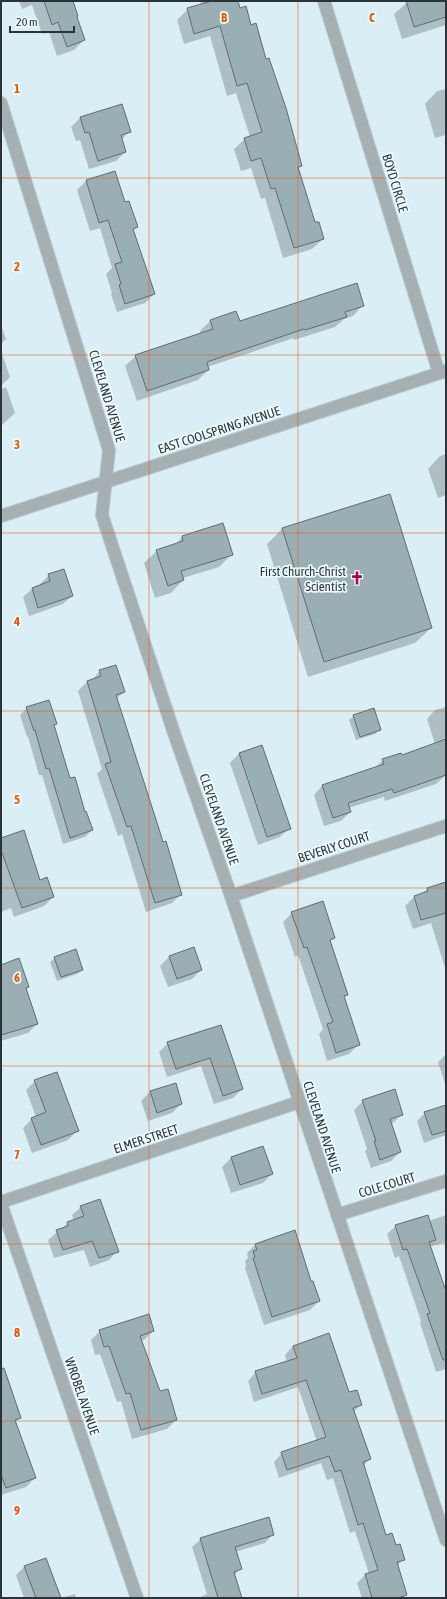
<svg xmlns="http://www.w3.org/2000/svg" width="447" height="1599" viewBox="0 0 447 1599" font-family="'Asap Condensed',sans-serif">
<rect width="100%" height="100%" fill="#d9eff5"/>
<g fill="#0003">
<polygon points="19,1 72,1 84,40 74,50 57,56 49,32 42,34 32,5 22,9"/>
<polygon points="200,1 237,1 239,9 250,26 265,60 301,166 298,169 315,223 323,239 312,249 283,258 265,198 261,199 251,168 241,171 234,149 245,139 250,137 236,93 227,96 210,36 184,44 177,20 188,9 202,5"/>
<polygon points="409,1 446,1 446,25 402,39 394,14"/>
<polygon points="446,89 446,135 435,138 425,104 437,91"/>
<polygon points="80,118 129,132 121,140 125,152 116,161 89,169 80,140 76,141 71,127"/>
<polygon points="114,172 124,203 137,227 133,230 154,294 145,303 117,312 111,294 112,293 106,274 112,268 100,228 90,231 77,190 86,181"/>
<polygon points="363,305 353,316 344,319 335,327 294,340 294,338 207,367 208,370 198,380 137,401 125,366 136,356 201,334 200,331 210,321 239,322"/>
<polygon points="1,325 6,339 1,344"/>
<polygon points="1,351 10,377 1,386"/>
<polygon points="6,387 15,413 1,426 1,389"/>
<polygon points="446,454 446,495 438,498 428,469 440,456"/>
<polygon points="389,495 431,628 415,643 308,677 267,544 282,529"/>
<polygon points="182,537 232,554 219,567 183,578 183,580 171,593 155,598 144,563 157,551 175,545"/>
<polygon points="49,575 72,596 63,604 29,616 23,597 32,589 40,586 40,584"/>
<polygon points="100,671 124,692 116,699 158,829 181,894 172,903 146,912 122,834 118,836 97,774 102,769 78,691 87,682 91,681"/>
<polygon points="446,707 446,775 436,784 385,801 384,797 348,808 350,812 341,821 324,826 314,795 322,786 374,769 383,760 401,756 435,744 427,719 435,710"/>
<polygon points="27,708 56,723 53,726 69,780 92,830 85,837 63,844 42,775 39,775 28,737 27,737 20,715"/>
<polygon points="354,716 380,729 375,734 356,740 349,720"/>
<polygon points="262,747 289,829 280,837 258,845 230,763 239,754"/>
<polygon points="1,839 53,897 44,906 14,917 11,908 1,912"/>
<polygon points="446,883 446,971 431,923 413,929 405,906 414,897 422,894 427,889"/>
<polygon points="292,913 334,937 329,942 347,995 344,998 358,1045 349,1054 327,1061 319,1034 323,1029 298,955 295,957 283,922"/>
<polygon points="193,949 201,970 192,979 168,987 160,966 169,957"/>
<polygon points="55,958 82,970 77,974 57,981 50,962"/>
<polygon points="1,966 28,987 26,989 37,1024 28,1033 1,1041"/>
<polygon points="221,1026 242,1089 233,1098 214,1104 201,1066 167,1077 159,1052 168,1043"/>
<polygon points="446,1054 446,1087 438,1062"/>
<polygon points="35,1081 77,1131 68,1140 32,1153 23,1128 32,1119 36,1117 26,1090"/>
<polygon points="150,1092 181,1104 172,1113 148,1121 141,1101"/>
<polygon points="363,1101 402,1114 393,1123 391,1124 400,1152 391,1161 371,1168 365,1151 367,1149 354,1110"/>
<polygon points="446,1106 446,1135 424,1143 417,1121 425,1113"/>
<polygon points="231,1158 272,1174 263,1183 231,1193 222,1167"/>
<polygon points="81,1207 117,1251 109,1260 90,1267 84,1250 54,1258 48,1240 68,1223 74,1221 72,1215"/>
<polygon points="446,1215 446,1242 429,1247 446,1294 446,1369 436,1372 420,1323 421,1321 399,1256 395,1258 387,1234 396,1226 429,1221"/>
<polygon points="256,1244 310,1282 319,1301 310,1310 264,1325 245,1268 246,1266 245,1261 248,1258 247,1253"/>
<polygon points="100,1331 153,1331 144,1340 141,1341 159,1393 176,1420 167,1429 132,1439 121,1401 117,1402 100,1354 95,1355 91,1340"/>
<polygon points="293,1346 361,1405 353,1412 370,1459 363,1466 385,1536 395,1546 404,1559 397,1566 406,1595 403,1598 362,1598 357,1583 365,1575 369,1574 355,1531 350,1533 333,1478 327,1480 321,1463 279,1478 274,1462 282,1453 317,1442 298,1387 254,1402 248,1381 256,1372 287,1362 285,1355"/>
<polygon points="1,1363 20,1418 15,1422 35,1478 26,1487 1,1495"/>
<polygon points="273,1534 265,1543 235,1552 240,1569 234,1575 241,1598 198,1598 207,1594 192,1547 201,1539"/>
<polygon points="25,1566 56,1589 58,1588 61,1598 24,1598 16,1575"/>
<polygon points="75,1594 76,1598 62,1598"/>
</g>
<g fill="#9aafb4" stroke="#5b6e73">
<polygon points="44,1 73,1 78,16 77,17 85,40 67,47 58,22 52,25"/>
<polygon points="212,1 238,1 240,8 246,6 251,25 256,23 266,59 269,58 286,108 302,166 298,167 315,222 319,222 324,239 294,248 275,188 271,189 261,158 251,161 244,138 262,132 247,83 237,86 220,26 194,34 189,15 187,8"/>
<polygon points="406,1 446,1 446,17 414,27"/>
<polygon points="122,104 131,132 121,135 126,152 98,161 89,132 85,133 80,117"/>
<polygon points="115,171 125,202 129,201 138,227 133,229 155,294 125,304 119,285 121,284 115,264 122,262 108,220 99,223 86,180"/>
<polygon points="357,283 364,306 345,312 347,317 305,330 304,329 207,362 209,370 147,391 135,355 213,329 210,320 236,311 240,321"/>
<polygon points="390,494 432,628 324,662 282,528"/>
<polygon points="223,523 233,555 181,571 184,580 168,586 156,550 183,541 182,536"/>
<polygon points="64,569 73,596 38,608 32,588 50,581 48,574"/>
<polygon points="116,665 125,692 116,695 159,829 163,842 166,841 182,895 155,903 131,826 127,827 105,764 111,762 87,681 101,676 99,670"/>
<polygon points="49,700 57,724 54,725 70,778 75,777 85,812 86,811 93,830 70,838 49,768 46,769 35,730 34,731 26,707"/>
<polygon points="374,708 381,730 360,737 353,715"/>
<polygon points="446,739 446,775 394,793 392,789 348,803 351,812 333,818 322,785 384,764 382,759 401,753 402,755"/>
<polygon points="262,745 291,829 267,837 239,753"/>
<polygon points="24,830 40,880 47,877 54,897 22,908 1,850 1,838"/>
<polygon points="446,882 446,913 421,920 414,896 428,891 427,888"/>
<polygon points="323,901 335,938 330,940 348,995 344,996 360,1045 336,1053 327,1024 333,1022 307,947 304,948 291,912"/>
<polygon points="194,947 202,970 177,979 169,956"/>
<polygon points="76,949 83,970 61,977 54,957"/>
<polygon points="19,958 29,987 26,988 38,1024 1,1035 1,965"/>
<polygon points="221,1025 243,1089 223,1096 210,1058 176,1069 167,1042"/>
<polygon points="57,1072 79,1131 41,1145 31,1118 46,1112 34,1080"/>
<polygon points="176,1083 182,1104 157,1113 150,1091"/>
<polygon points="395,1089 403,1115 390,1119 401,1152 380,1160 374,1141 376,1141 362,1100"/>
<polygon points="446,1105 446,1131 432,1135 424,1112"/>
<polygon points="263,1146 273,1174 240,1185 231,1157"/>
<polygon points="100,1199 119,1252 99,1258 92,1241 63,1250 56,1230 68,1226 67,1222 84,1216 80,1206"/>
<polygon points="428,1215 436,1240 429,1242 446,1291 446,1360 443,1360 427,1314 430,1313 407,1249 403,1250 395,1225"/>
<polygon points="295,1230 311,1281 313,1281 320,1301 272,1317 253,1258 255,1257 253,1251 257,1250 255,1244"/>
<polygon points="149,1314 154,1331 140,1336 160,1391 168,1389 177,1420 141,1430 130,1393 126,1394 109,1346 104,1347 99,1330"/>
<polygon points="329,1333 349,1392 357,1390 362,1405 353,1408 371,1459 363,1462 386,1535 392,1533 396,1545 400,1544 405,1560 397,1562 407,1595 398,1598 372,1598 365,1574 378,1570 363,1523 358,1525 341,1470 335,1472 329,1456 287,1470 281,1452 326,1437 306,1380 262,1394 255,1371 297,1358 293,1346"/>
<polygon points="4,1368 21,1418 15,1420 36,1478 6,1488 1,1475 1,1369"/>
<polygon points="269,1517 274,1535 235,1547 242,1569 234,1572 242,1598 218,1598 200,1538"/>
<polygon points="46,1558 61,1598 36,1598 24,1566"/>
</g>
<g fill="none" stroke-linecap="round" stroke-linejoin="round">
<g stroke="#b6c9cf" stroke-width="14">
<g id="minor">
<polyline points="324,1 439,373"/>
<polyline points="1,103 109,450 102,515 175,736 231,896 446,1540"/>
<polyline points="1,516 446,371"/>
<polyline points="231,896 446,826"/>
<polyline points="1,1202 299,1102"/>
<polyline points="1,1204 137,1598"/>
<polyline points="337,1215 446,1181"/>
</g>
</g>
<use href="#minor" stroke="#a6b0b2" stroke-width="12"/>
</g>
<path fill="none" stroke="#e8590c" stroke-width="1" stroke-opacity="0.55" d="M149 1V1598M298 1V1598M1 178H446M1 355H446M1 533H446M1 711H446M1 888H446M1 1066H446M1 1244H446M1 1421H446"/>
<defs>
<g id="church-bare" transform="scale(1.08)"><path d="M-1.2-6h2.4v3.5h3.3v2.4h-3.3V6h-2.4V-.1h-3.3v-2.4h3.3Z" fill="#a00648" stroke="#edfbfe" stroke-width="2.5" paint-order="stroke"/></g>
</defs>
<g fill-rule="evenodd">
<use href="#church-bare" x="357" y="578"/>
</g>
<g text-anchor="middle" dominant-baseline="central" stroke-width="3.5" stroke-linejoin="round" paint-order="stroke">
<g font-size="13" fill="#2b3336" stroke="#edfbfe">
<text transform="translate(395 183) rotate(73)">BOYD CIRCLE</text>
<text transform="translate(107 396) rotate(73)">CLEVELAND AVENUE</text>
<text transform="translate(219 430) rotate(-18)">EAST COOLSPRING AVENUE</text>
<text transform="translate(219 819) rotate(71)">CLEVELAND AVENUE</text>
<text transform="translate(334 847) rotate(-18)">BEVERLY COURT</text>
<text transform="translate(322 1127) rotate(72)">CLEVELAND AVENUE</text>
<text transform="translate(146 1139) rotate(-18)">ELMER STREET</text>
<text transform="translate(387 1185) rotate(-17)">COLE COURT</text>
<text transform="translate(82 1396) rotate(71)">WROBEL AVENUE</text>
</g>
<g font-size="13" fill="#2b3336" stroke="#edfbfe" text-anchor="end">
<text x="346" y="571">First Church-Christ<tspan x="346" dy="15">Scientist</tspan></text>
</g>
</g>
<g font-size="13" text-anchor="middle" font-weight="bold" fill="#e8590c" stroke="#edfbfe" stroke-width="3.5" stroke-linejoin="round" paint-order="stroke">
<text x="224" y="22">B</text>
<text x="372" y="22">C</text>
<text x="17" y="93">1</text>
<text x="17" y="271">2</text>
<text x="17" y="449">3</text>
<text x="17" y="626">4</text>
<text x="17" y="804">5</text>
<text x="17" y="982">6</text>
<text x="17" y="1159">7</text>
<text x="17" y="1337">8</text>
<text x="17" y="1515">9</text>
</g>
<rect width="447" height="1599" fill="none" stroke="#2b3336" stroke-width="4"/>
<path d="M10 26v6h64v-6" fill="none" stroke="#2b3336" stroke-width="2"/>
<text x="16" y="26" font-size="12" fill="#2b3336" stroke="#edfbfe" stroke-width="3" paint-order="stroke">20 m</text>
</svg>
